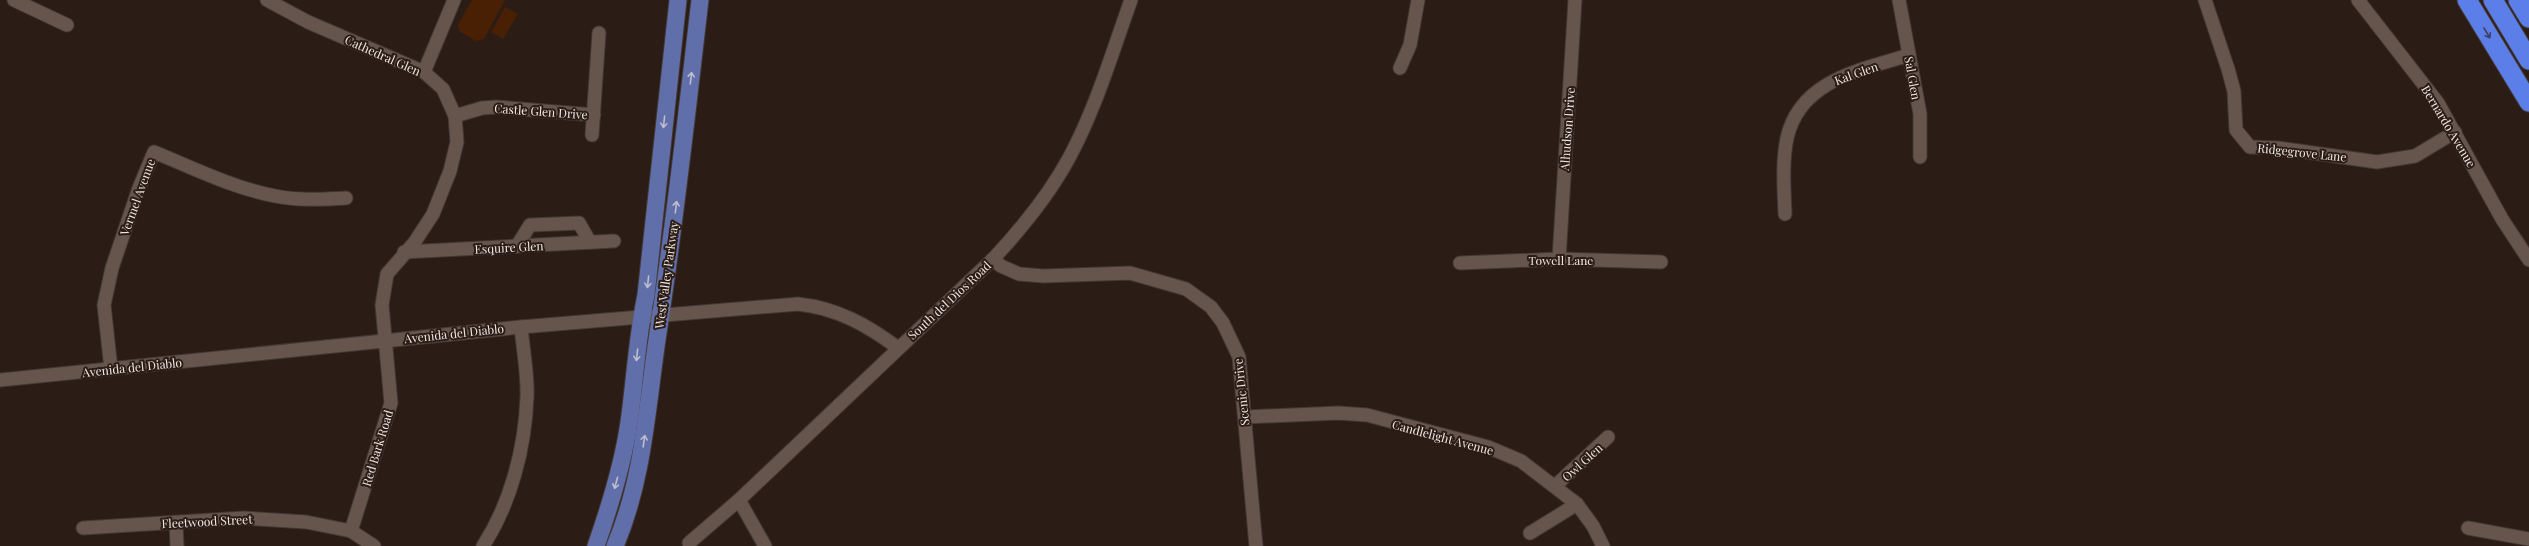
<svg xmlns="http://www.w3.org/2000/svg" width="2529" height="546" viewBox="0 0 2529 546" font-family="'Playfair Display',serif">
<rect width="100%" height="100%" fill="#2b1d16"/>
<g fill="#492004">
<polygon points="472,0 505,0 484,39 476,41 460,32 458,25"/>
<polygon points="505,7 518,14 503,39 491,32"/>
</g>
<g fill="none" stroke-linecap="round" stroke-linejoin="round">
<g stroke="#443834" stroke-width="15">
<g id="minor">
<polyline points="14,0 67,25"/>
<polyline points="267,0 308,22 424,72 443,89 455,116 457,142 450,171 433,214 414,243 387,274 382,305 391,403 351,531"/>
<polyline points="1899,0 1920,114 1920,157"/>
<polyline points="2205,0 2228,69 2234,91 2236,130 2250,147 2278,148 2377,162 2415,156 2455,132"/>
<polyline points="2358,0 2438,103 2502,219 2529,260"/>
<polyline points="1400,68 1410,45 1418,0"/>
<polyline points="424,72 454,0"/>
<polyline points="455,116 482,108 496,107 594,115"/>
<polyline points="592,135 599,33"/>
<path d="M1785 214C1784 189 1782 162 1787 138 1800 80 1861 70 1909 55"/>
<polyline points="517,246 530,225 579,223 590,242"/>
<polyline points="404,252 614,241"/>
<polyline points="993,259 1001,266 1019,274 1043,276 1130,273 1186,289 1211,307 1223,323 1239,357 1256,546"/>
<polyline points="1559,259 1575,0"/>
<polyline points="1460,263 1559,259 1661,262"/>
<path d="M111 369 104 305 112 268 139 188 154 152C193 168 233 188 275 196 299 201 323 199 346 198"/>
<path d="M0 380 521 327 798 304C837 308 867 325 898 348"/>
<polyline points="1245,417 1338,413 1367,415 1488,447 1521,461 1577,504 1593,526 1603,546"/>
<polyline points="1555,486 1608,437"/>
<polyline points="739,500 765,546"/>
<polyline points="176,523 177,546"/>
<polyline points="83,528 244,518 306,522 351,531 374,546"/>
<polyline points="2468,528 2529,539"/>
<polyline points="1530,533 1577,504"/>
<path d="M689 543 739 500 993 259C1022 228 1049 195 1069 158 1096 108 1112 53 1131 0"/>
<path d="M483 546C511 503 525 448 527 397 528 374 523 350 521 327"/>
</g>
</g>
<g stroke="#443834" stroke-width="19">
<g id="major">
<path d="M596 546C610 506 623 465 629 422 635 380 637 337 646 295L678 0"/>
<path d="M615 546C644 478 647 405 658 333 675 223 687 111 700 0"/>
</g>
</g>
<g stroke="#443834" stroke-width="21">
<g id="highway">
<polyline points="2467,0 2529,102"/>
<polyline points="2493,0 2529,60"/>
<polyline points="2518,0 2529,18"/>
</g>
</g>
<use href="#minor" stroke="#66554d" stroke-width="13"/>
<use href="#major" stroke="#606eaa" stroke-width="17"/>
<use href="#highway" stroke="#5c7ee8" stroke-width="19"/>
</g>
<defs><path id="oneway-shaft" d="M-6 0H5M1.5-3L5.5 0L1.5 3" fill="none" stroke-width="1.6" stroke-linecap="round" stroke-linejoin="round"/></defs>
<use stroke="#3c3f60" href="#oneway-shaft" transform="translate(2487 33) rotate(59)"/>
<g stroke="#bebdce">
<use href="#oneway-shaft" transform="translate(691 78) rotate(-83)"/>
<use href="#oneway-shaft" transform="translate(664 122) rotate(96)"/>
<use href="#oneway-shaft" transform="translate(676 207) rotate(-83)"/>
<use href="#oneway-shaft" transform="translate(648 282) rotate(96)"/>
<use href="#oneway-shaft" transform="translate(637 355) rotate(96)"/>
<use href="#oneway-shaft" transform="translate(644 441) rotate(-82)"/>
<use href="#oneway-shaft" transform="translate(616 483) rotate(105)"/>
</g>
<g text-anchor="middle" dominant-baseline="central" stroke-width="4" stroke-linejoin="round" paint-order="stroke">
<g font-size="12" fill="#f0e7e1" stroke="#2b1d16">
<text transform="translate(383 55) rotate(24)">Cathedral Glen</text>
<text transform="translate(1856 73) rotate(-20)">Kal Glen</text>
<text transform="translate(1913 78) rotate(80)">Sal Glen</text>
<text transform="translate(541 111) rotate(4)">Castle Glen Drive</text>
<text transform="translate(2449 126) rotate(59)">Bernardo Avenue</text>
<text transform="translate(1567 129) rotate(-86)">Alhudson Drive</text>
<text transform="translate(2302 152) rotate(6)">Ridgegrove Lane</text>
<text transform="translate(137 197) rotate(-70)">Vermel Avenue</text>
<text transform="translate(509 247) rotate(-3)">Esquire Glen</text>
<text x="1561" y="260">Towell Lane</text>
<text transform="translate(666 275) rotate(-82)">West Valley Parkway</text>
<text transform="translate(949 300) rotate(-43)">South del Dios Road</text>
<text transform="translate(454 333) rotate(-6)">Avenida del Diablo</text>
<text transform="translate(132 367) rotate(-6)">Avenida del Diablo</text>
<text transform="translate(1241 392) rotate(-96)">Scenic Drive</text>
<text transform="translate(1443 437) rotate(15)">Candlelight Avenue</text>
<text transform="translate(377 448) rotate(-73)">Red Bark Road</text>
<text transform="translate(1582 462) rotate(-42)">Owl Glen</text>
<text transform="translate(207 521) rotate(-3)">Fleetwood Street</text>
</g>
</g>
</svg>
